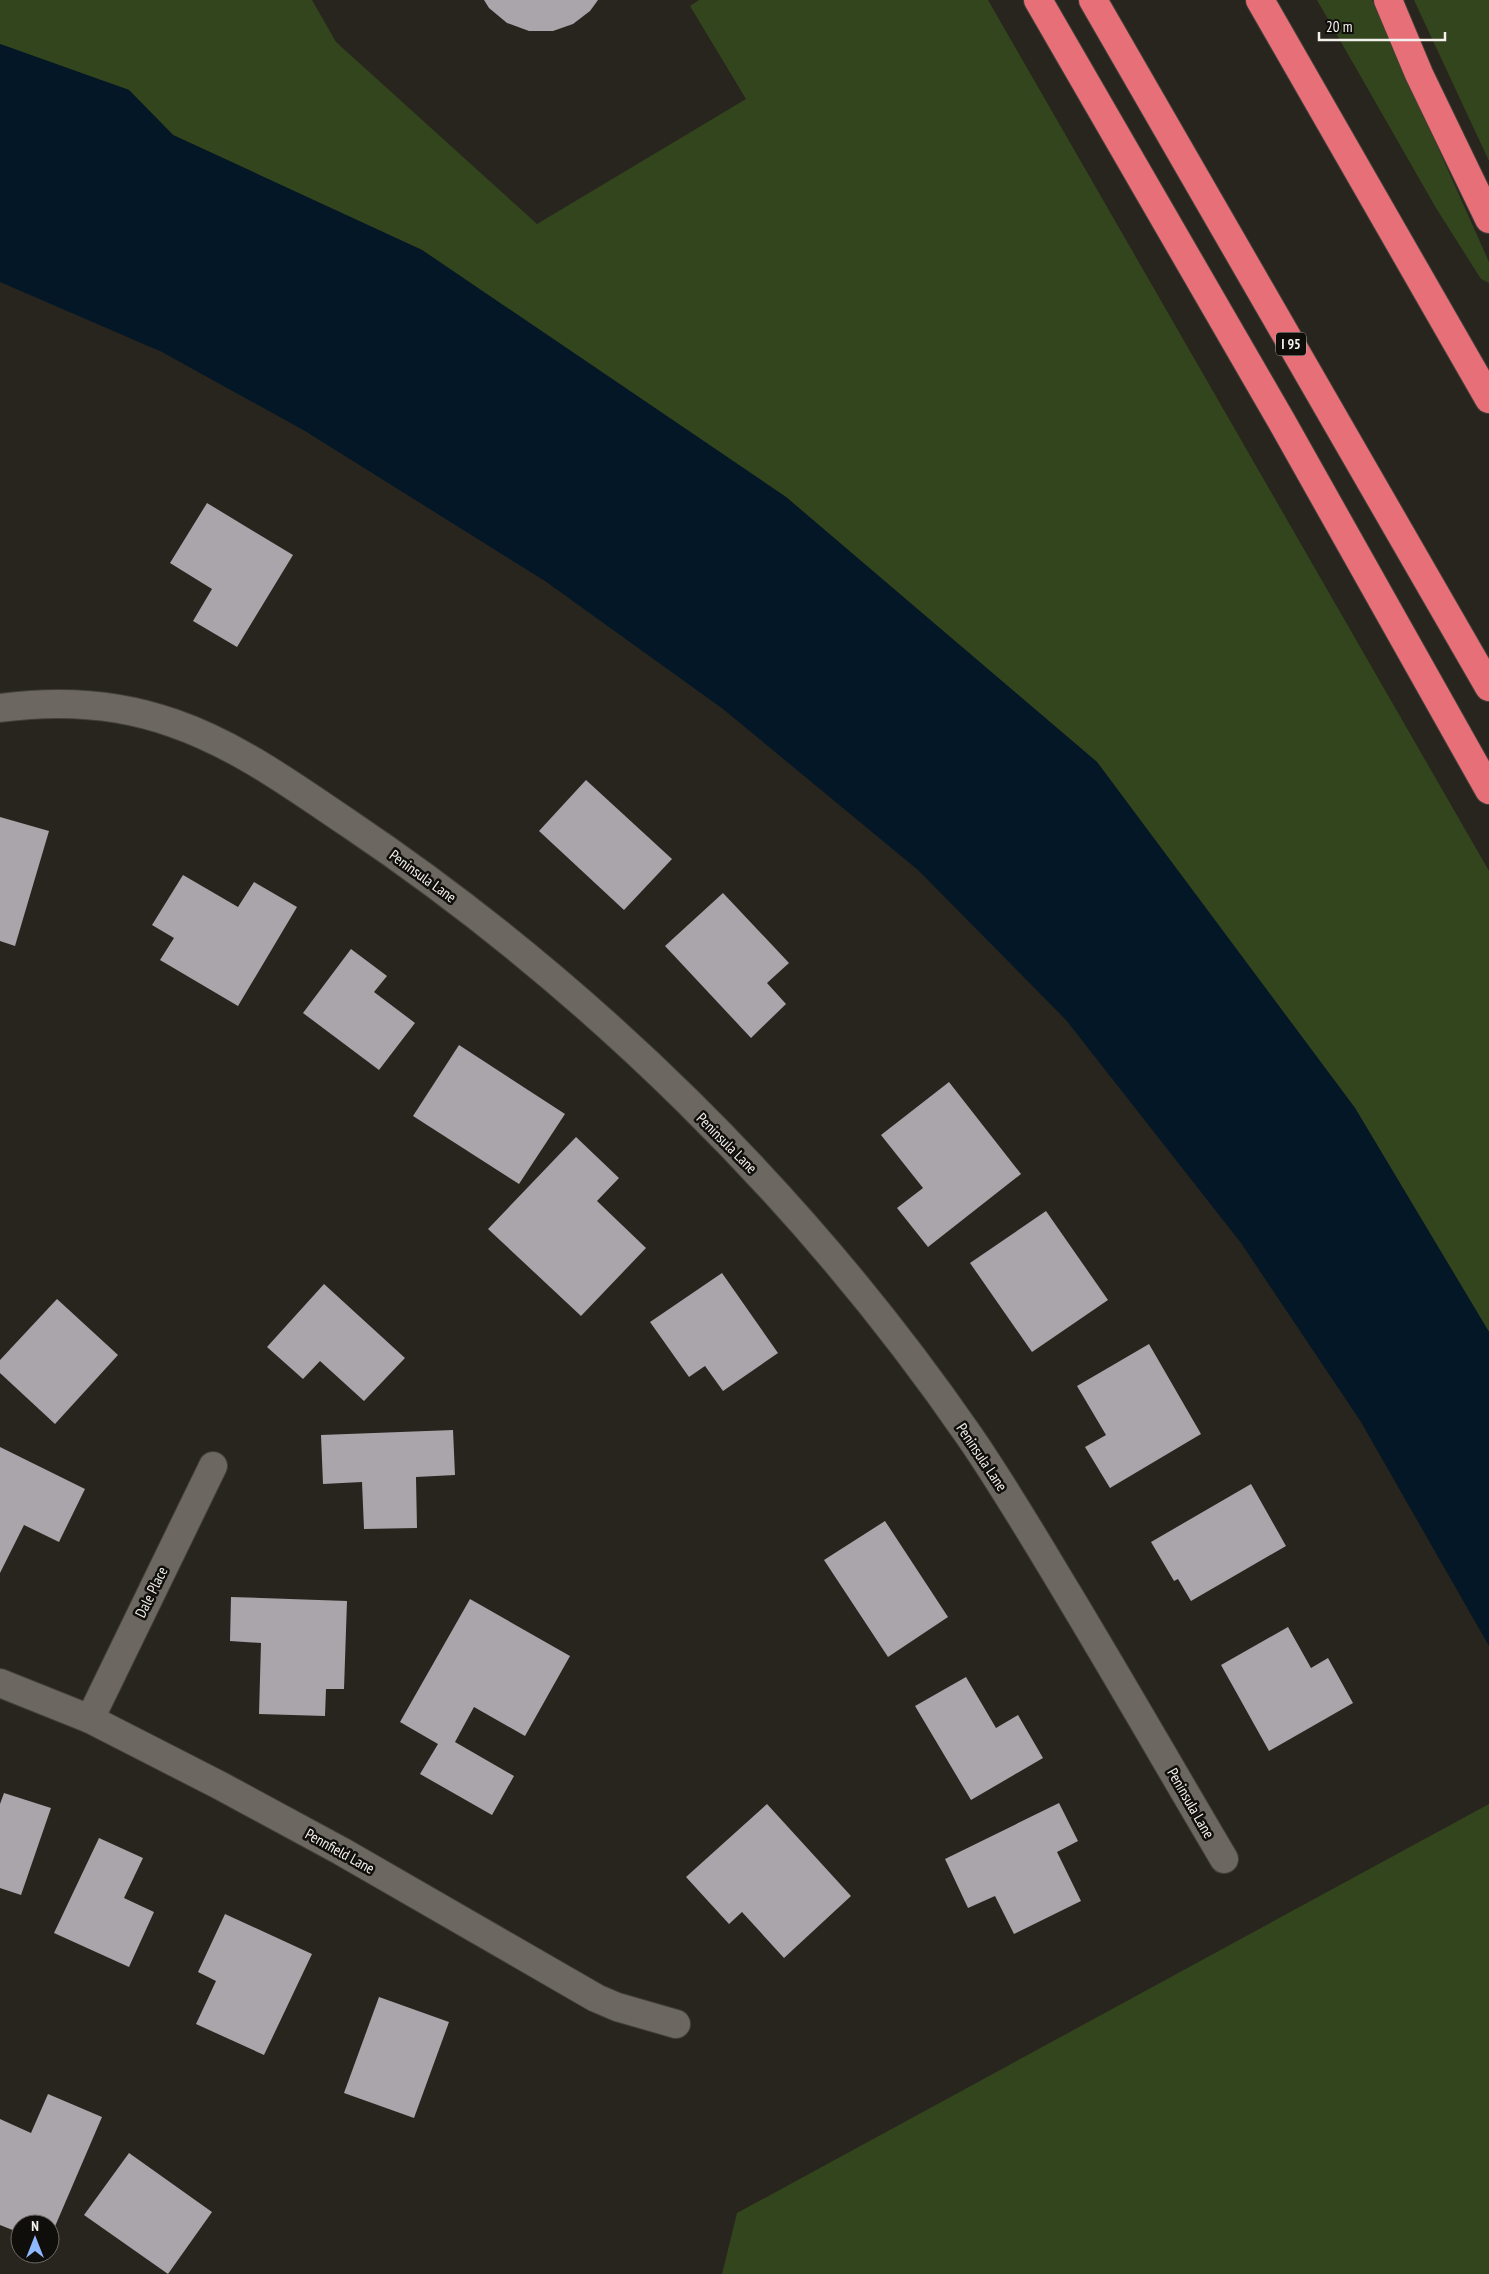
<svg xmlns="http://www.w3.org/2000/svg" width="1489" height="2274" viewBox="0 0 1489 2274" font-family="'PT Sans Narrow',sans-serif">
<rect width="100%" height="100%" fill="#28251e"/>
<g fill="#32451d">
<polygon points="0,0 312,0 336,42 537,224 746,99 690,6 699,0 988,0 1489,871 1489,1332 1355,1108 1097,762 786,497 422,250 173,135 129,90 0,44"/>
<polygon points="1317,0 1372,0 1489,262 1489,283 1481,279 1436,208"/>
<polygon points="1414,0 1489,0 1489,161"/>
<polygon points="1489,1804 1489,2274 722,2274 737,2213"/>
</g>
<polygon fill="#041727" points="0,44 129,90 173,135 422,250 786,497 1097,762 1355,1108 1489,1332 1489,1646 1361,1422 1241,1243 1066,1020 918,870 723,709 545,581 305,431 162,352 0,282"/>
<g fill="#aaa4ab">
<polygon points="484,0 598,0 590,11 573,24 553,31 529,31 507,23 489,8"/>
<polygon points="207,503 293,555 237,647 193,621 212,589 170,563"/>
<polygon points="586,780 672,859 624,910 539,831"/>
<polygon points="0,817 49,831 15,946 0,941"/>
<polygon points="183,875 238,907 254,882 297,907 238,1006 160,960 174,938 152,925"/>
<polygon points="723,893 789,963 767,983 786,1004 751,1038 665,946"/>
<polygon points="351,949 387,976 374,992 415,1023 379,1070 303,1013"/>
<polygon points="459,1045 565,1114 519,1184 413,1116"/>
<polygon points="949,1082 1021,1174 928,1247 897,1208 923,1188 881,1135"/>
<polygon points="576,1137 619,1178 597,1201 646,1248 581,1316 488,1229"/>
<polygon points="1046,1211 1108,1300 1032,1352 970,1263"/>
<polygon points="722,1273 778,1353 723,1391 705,1366 689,1377 650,1322"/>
<polygon points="324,1284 405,1358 364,1401 320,1361 303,1379 267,1347"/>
<polygon points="57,1299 118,1355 55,1424 0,1373 0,1360"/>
<polygon points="1149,1344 1201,1434 1110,1488 1085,1447 1106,1435 1077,1386"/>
<polygon points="453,1430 455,1475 416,1477 417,1528 364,1529 362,1482 323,1484 321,1435"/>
<polygon points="0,1447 85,1489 59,1542 24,1525 0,1573"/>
<polygon points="1251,1484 1286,1546 1191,1601 1178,1579 1174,1581 1151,1542"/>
<polygon points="885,1521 948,1617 888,1657 824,1560"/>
<polygon points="231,1597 347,1601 344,1689 326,1689 325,1716 259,1714 261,1643 230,1641"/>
<polygon points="470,1599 570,1656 525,1736 474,1707 455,1742 514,1776 492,1815 420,1774 438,1744 400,1722"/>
<polygon points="1288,1627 1311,1668 1328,1658 1353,1703 1269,1751 1221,1665"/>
<polygon points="966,1677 996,1728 1018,1715 1043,1758 971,1800 915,1706"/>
<polygon points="4,1793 51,1808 21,1895 0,1888 0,1804"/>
<polygon points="1059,1803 1078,1841 1057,1852 1081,1901 1014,1934 995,1896 968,1908 945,1859"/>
<polygon points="767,1804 851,1896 784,1958 742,1912 729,1924 686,1877"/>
<polygon points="99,1838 143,1858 124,1898 154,1912 129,1967 54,1933"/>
<polygon points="225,1914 312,1954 264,2055 196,2024 216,1981 198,1972"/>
<polygon points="379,1997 449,2022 414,2118 344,2093"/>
<polygon points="48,2094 102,2117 50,2238 50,2224 20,2224 20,2233 0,2225 0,2119 31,2133"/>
<polygon points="129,2153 212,2212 168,2274 84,2215"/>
</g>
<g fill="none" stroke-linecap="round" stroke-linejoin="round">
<g stroke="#43403a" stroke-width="30">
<g id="minor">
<path d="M0 708C59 700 117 703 173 723 237 745 293 786 348 823 589 985 806 1199 970 1437 1005 1488 1036 1541 1068 1594 1121 1682 1172 1771 1224 1859"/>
<polyline points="0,1683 90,1719 219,1785 341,1851 596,1998 617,2007 676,2024"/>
<polyline points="90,1719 213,1466"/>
</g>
</g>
<g stroke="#43403a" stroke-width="30">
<g id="highway">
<polyline points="1038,0 1282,422 1489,790"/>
<polyline points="1093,0 1489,687"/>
<polyline points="1260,0 1489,399"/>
<polyline points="1388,0 1419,74 1489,219"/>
</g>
</g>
<use href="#minor" stroke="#6c6861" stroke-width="28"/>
<use href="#highway" stroke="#e66f78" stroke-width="28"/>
</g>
<g text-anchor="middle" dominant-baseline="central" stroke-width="5" stroke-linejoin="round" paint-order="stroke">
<rect fill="#100e0b" stroke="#afada9" stroke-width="1" x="1276" y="332.5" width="30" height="23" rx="4"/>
<g font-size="14" font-weight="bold" fill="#f3f1ed">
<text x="1291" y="344">I 95</text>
</g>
<g font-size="15" fill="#f3f1ed" stroke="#100e0b">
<text transform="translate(423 876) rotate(36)">Peninsula Lane</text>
<text transform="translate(727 1143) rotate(45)">Peninsula Lane</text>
<text transform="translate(982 1457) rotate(56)">Peninsula Lane</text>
<text transform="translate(151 1592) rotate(-64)">Dale Place</text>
<text transform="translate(1191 1803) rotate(60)">Peninsula Lane</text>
<text transform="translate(340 1851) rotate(29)">Pennfield Lane</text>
</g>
</g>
<g transform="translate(35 2239)"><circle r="24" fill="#100e0b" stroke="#6b6965"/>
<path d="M0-4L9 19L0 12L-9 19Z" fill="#90b8fd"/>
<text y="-8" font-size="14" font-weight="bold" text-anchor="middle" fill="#f3f1ed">N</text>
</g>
<path d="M1319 32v8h126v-8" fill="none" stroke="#f3f1ed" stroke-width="2.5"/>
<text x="1326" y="32" font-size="15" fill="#f3f1ed" stroke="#100e0b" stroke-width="4" paint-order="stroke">20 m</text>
</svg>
